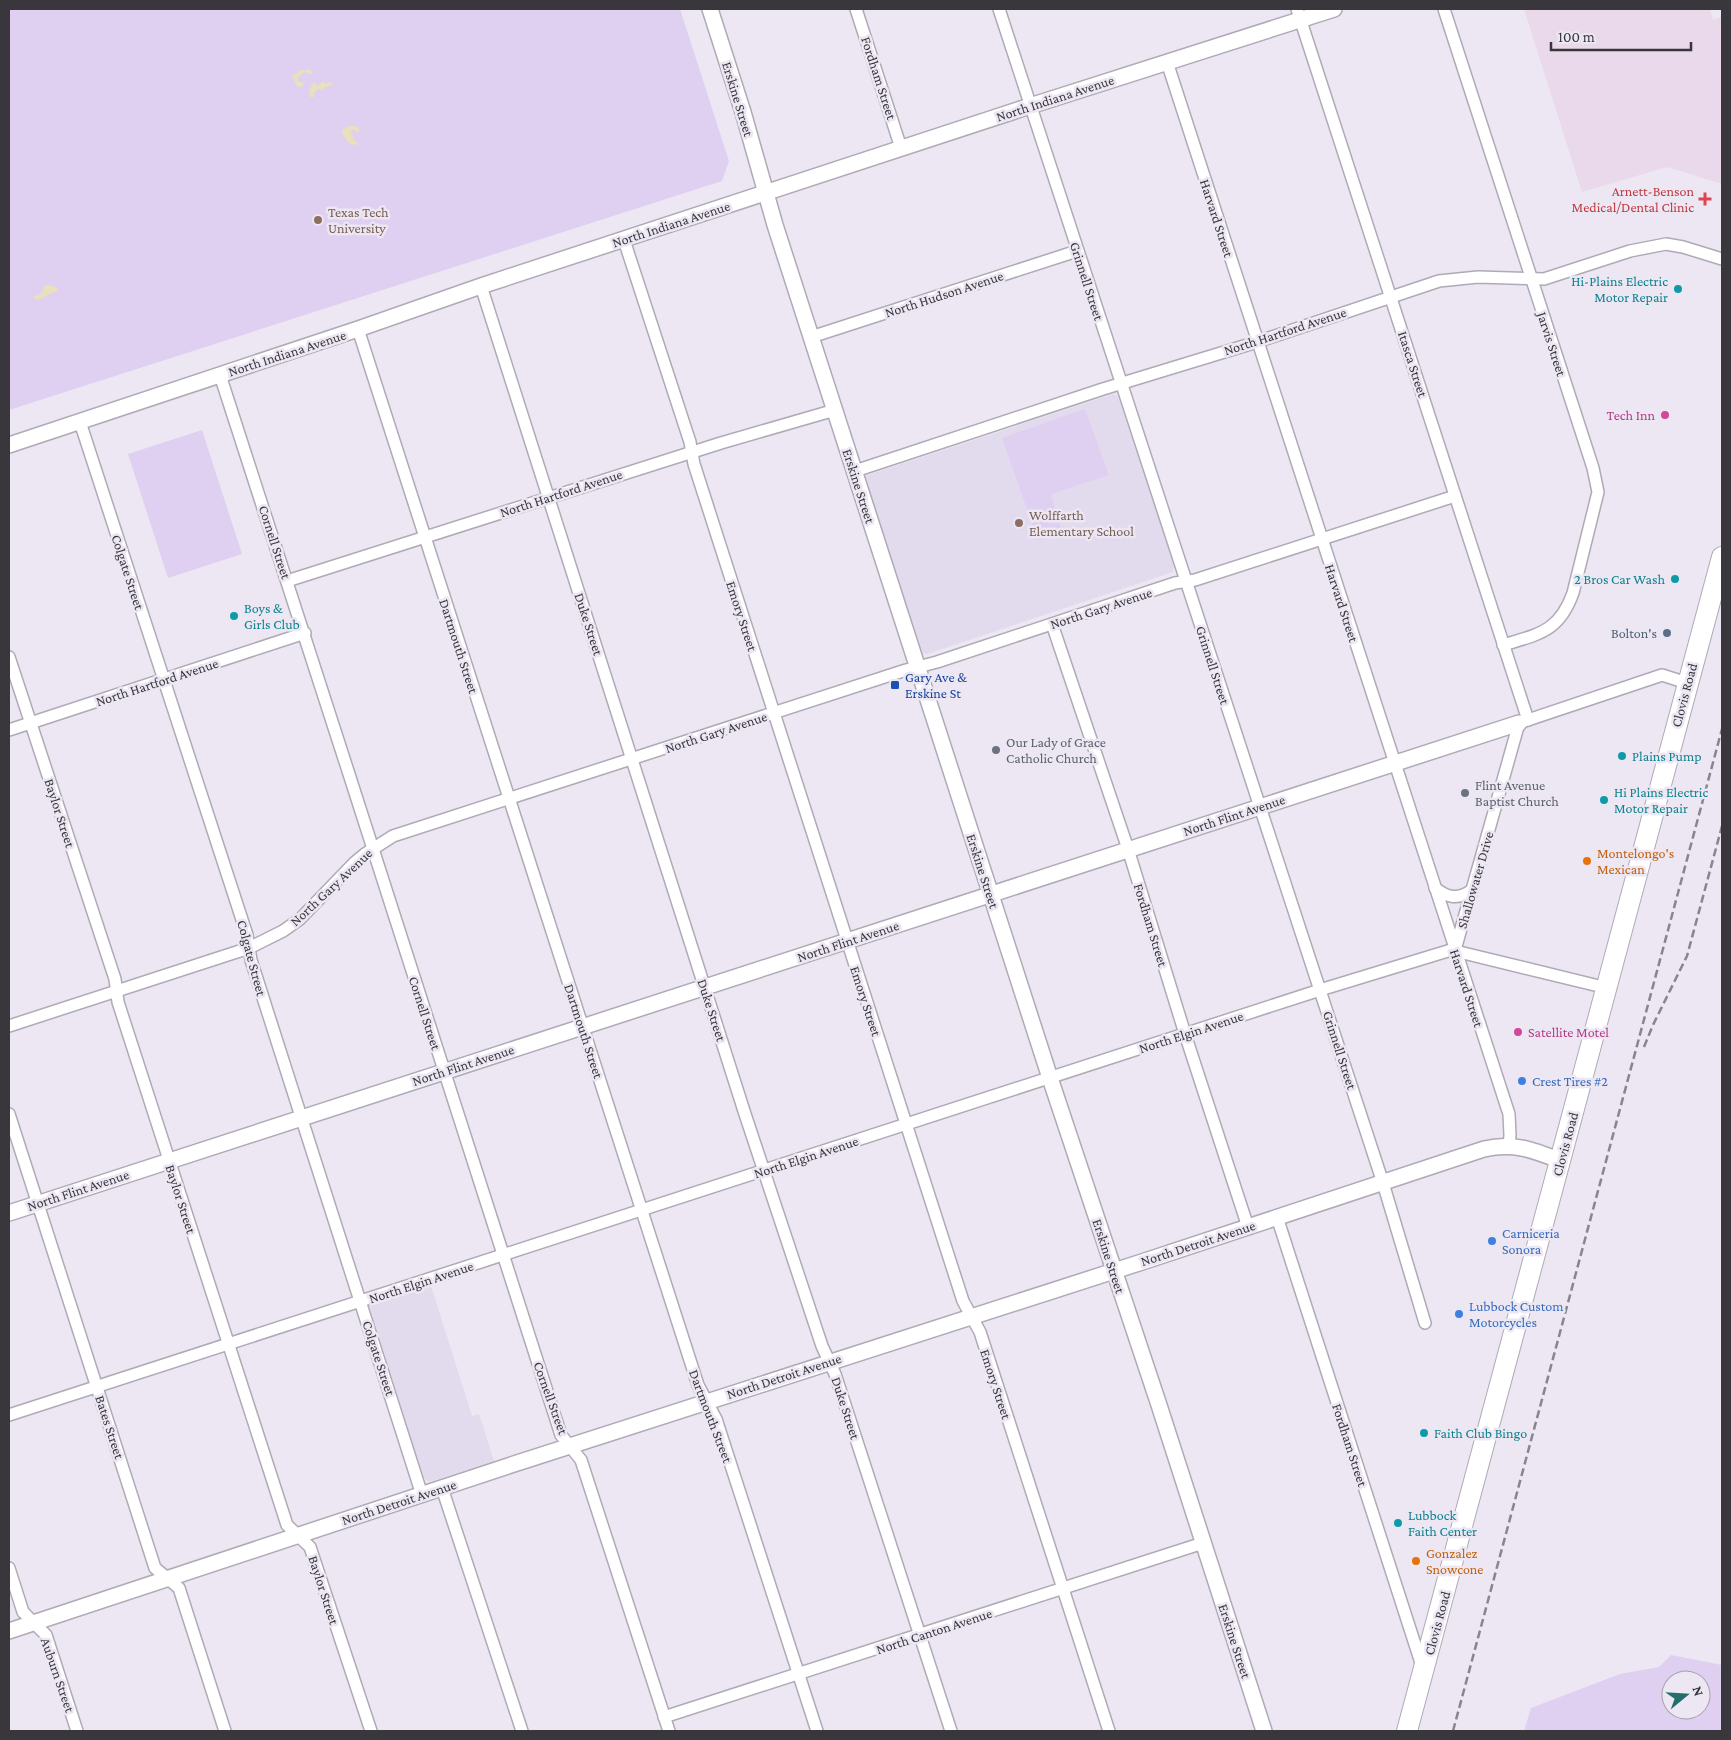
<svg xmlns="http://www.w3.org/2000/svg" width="1731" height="1740" viewBox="0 0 1731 1740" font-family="'Crimson Pro',serif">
<rect width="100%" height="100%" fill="#ece7f3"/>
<g fill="#e2daed">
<polygon points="1113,394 1118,396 1174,565 1173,572 927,654 920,652 864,479 865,476"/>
<polygon points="430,1283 472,1416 479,1414 494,1461 429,1482 424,1478 369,1305 370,1303"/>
</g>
<polygon fill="#ead9eb" points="1524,9 1710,9 1713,20 1722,17 1722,184 1667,167 1582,192"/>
<g fill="#dfd0f2" fill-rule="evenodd">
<polygon points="9,9 680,9 729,161 722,181 9,410"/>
<polygon points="1085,409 1109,475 1051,494 1062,532 1038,540 1002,438"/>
<polygon points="202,430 242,554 168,578 128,454"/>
<path d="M1671 1655 1722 1665V1731H1524L1531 1708 1620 1674 1659 1667ZM1671 1680H1701V1710H1671Z"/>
</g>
<g fill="#eae0bb">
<polygon points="302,69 304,71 309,69 313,73 311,74 304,72 298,77 298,81 302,83 303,82 304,84 301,87 297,86 292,76"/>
<polygon points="323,81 326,84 332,82 333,85 325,87 321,91 321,89 318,89 314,93 314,97 310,97 309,93 312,84 315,83 317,87"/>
<path d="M350 126H356L360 130 358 133 355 130 350 131 351 135 353 136V140L358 142 356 145C349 145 343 137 342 130Z"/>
<path d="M45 285 53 286 58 289 56 292C47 293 43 301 35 299L34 296C41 296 43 290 45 285Z"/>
</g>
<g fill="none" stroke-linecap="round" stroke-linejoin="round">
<g stroke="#afaab5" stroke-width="14">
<g id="street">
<polyline points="856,9 901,148"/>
<polyline points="999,9 1383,1183 1425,1323"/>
<polyline points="1297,9 1528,720"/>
<path d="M1444 9 1593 468 1598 492 1573 593C1559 632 1539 634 1503 645"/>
<polyline points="1167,62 1509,1114 1510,1135 1509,1146"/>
<polyline points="624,240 690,442 694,464 963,1301 980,1332 1109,1731"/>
<polyline points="481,286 744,1111 822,1346 835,1374 951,1731"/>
<polyline points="358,329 698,1385 716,1419 817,1731"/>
<polyline points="811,337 1077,251"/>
<path d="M220 375C335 728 447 1081 561 1435L581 1460 669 1731"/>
<polyline points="80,422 247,935 251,960 422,1495"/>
<polyline points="855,471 1103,389 1257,342 1439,281 1478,277 1544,279 1630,251 1666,244 1683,247 1722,259"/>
<polyline points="287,581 721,443 835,410"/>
<polyline points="1052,624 1128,849 1185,1034 1248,1227"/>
<polyline points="9,657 115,979 118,1002 287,1525 310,1547 371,1731"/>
<polyline points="9,730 305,633"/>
<path d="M1435 888C1448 898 1458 900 1472 890"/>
<polyline points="1455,950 1519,723 1662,675 1687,683"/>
<polyline points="9,1026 249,948 283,931 300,919 354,863 365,854 393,836 906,670 937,662 1175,583 1195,580 1455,496"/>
<polyline points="9,1114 155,1568 179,1588 225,1731"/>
<polyline points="1277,1217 1422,1666"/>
<polyline points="9,1415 1320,990 1451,950 1607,988"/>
<polyline points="442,1488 522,1731"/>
<polyline points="9,1568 23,1612 46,1635 77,1731"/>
<polyline points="664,1717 1203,1543"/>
</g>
</g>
<g stroke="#afaab5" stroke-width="18">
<g id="secondary">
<polyline points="710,9 743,112 775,225 1050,1078 1158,1402 1264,1731"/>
<polyline points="9,445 358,329 481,286 1030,106 1334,9"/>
<polyline points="9,1213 1519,723"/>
<path d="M9 1631 508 1466 1142 1262 1484 1149C1514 1142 1533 1150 1561 1161"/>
</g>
</g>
<g stroke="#afaab5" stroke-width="22">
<polyline id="highway" points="1407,1731 1722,557"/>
</g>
<use href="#street" stroke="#fff" stroke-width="11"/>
<use href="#secondary" stroke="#fff" stroke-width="15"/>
<use href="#highway" stroke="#fff" stroke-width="20"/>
<g stroke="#88858d" stroke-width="2.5" stroke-dasharray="8 4" stroke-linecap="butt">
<polyline points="1644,1047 1653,1025 1687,956 1722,826"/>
<polyline points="1453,1731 1722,729"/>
</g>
</g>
<path fill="#e0444e" stroke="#ece7f3" stroke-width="2" d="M1702.5 191.5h5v5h5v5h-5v5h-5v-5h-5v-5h5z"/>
<g fill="#8d6e63" stroke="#ece7f3" stroke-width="2">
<circle cx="318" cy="220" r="5"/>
<circle cx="1019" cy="523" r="5"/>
</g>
<g fill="#0f9aa8" stroke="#ece7f3" stroke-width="2">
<circle cx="1678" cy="289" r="5"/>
<circle cx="1675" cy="579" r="5"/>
<circle cx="234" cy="616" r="5"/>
<circle cx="1622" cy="756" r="5"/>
<circle cx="1604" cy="800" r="5"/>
<circle cx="1424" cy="1433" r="5"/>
<circle cx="1398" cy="1523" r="5"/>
</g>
<g fill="#d1479c" stroke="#ece7f3" stroke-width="2">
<circle cx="1665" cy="415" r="5"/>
<circle cx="1518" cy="1032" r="5"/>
</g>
<circle fill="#5c6f8a" stroke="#ece7f3" stroke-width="2" cx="1667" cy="633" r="5"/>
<rect fill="#1a4fb4" stroke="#ece7f3" stroke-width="2" x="890" y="680" width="10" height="10" rx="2.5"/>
<g fill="#6b7280" stroke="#ece7f3" stroke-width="2">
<circle cx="996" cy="750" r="5"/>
<circle cx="1465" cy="793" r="5"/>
</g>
<g fill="#e8710a" stroke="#ece7f3" stroke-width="2">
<circle cx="1587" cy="861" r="5"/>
<circle cx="1416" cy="1561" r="5"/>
</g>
<g fill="#3f7fe0" stroke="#ece7f3" stroke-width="2">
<circle cx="1522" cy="1081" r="5"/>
<circle cx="1492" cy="1241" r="5"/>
<circle cx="1459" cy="1314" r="5"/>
</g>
<g text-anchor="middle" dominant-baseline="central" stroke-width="5" stroke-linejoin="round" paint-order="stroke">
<g font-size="14" fill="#39373c" stroke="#ece7f3">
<text transform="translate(879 78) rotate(72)">Fordham Street</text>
<text transform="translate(1055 98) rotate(-18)">North Indiana Avenue</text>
<text transform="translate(738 99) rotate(73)">Erskine Street</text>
<text transform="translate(1217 218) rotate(72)">Harvard Street</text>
<text transform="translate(671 224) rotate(-18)">North Indiana Avenue</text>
<text transform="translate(1087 281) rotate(72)">Grinnell Street</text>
<text transform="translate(944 294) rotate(-18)">North Hudson Avenue</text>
<text transform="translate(1285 331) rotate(-18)">North Hartford Avenue</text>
<text transform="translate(1552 344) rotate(72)">Jarvis Street</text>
<text transform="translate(287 353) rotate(-18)">North Indiana Avenue</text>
<text transform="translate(1413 364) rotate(72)">Itasca Street</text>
<text transform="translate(859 486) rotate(72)">Erskine Street</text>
<text transform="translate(561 493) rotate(-18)">North Hartford Avenue</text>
<text transform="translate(275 542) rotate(72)">Cornell Street</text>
<text transform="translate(128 572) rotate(72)">Colgate Street</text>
<text transform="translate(1342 603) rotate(72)">Harvard Street</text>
<text transform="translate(1101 608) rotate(-18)">North Gary Avenue</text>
<text transform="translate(742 616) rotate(72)">Emory Street</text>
<text transform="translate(589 624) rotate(72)">Duke Street</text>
<text transform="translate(459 646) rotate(72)">Dartmouth Street</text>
<text transform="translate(1213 665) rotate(72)">Grinnell Street</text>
<text transform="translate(157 682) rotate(-18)">North Hartford Avenue</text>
<text transform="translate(1684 695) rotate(-75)">Clovis Road</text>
<text transform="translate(716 732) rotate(-18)">North Gary Avenue</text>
<text transform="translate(60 813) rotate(72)">Baylor Street</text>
<text transform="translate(1234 815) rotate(-18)">North Flint Avenue</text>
<text transform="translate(983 871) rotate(72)">Erskine Street</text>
<text transform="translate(1475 880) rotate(-74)">Shallowater Drive</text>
<text transform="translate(331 887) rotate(-43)">North Gary Avenue</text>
<text transform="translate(1151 925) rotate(73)">Fordham Street</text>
<text transform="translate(848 941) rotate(-18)">North Flint Avenue</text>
<text transform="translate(252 958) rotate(75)">Colgate Street</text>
<text transform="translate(1467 988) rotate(72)">Harvard Street</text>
<text transform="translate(866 1001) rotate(72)">Emory Street</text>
<text transform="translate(712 1010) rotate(72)">Duke Street</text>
<text transform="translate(425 1013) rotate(72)">Cornell Street</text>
<text transform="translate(584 1031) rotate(72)">Dartmouth Street</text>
<text transform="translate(1191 1032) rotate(-18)">North Elgin Avenue</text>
<text transform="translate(1340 1050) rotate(72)">Grinnell Street</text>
<text transform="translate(463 1065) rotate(-18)">North Flint Avenue</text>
<text transform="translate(1565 1144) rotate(-75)">Clovis Road</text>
<text transform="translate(806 1157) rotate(-18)">North Elgin Avenue</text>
<text transform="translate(78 1190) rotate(-18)">North Flint Avenue</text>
<text transform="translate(181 1199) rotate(72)">Baylor Street</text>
<text transform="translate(1198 1243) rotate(-18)">North Detroit Avenue</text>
<text transform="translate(1109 1256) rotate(72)">Erskine Street</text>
<text transform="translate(421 1282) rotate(-18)">North Elgin Avenue</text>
<text transform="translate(379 1358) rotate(72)">Colgate Street</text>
<text transform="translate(784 1376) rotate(-18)">North Detroit Avenue</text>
<text transform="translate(996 1384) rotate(72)">Emory Street</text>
<text transform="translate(551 1398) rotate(70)">Cornell Street</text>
<text transform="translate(846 1408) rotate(72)">Duke Street</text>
<text transform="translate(711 1416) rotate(69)">Dartmouth Street</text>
<text transform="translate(110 1427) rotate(72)">Bates Street</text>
<text transform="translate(1350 1445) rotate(72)">Fordham Street</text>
<text transform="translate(399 1502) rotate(-18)">North Detroit Avenue</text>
<text transform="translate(324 1590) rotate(72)">Baylor Street</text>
<text transform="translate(1437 1623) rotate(-75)">Clovis Road</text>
<text transform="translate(934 1631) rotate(-18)">North Canton Avenue</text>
<text transform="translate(1235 1641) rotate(72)">Erskine Street</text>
<text transform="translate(58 1675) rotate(71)">Auburn Street</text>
</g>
<g font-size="14" fill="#be3a42" stroke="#ece7f3" text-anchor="end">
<text x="1694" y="191">Arnett-Benson<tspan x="1694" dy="16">Medical/Dental Clinic</tspan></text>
</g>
<g font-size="14" fill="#785e54" stroke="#ece7f3" text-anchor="start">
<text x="328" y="212">Texas Tech<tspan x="328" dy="16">University</tspan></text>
<text x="1029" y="515">Wolffarth<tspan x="1029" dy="16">Elementary School</tspan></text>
</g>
<g font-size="14" fill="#0d838f" stroke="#ece7f3" text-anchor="start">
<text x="1668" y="281" text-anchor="end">Hi-Plains Electric<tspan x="1668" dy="16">Motor Repair</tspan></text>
<text x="1665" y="579" text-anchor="end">2 Bros Car Wash</text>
<text x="244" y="608">Boys &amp;<tspan x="244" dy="16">Girls Club</tspan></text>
<text x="1632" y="756">Plains Pump</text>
<text x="1614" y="792">Hi Plains Electric<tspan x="1614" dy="16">Motor Repair</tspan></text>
<text x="1434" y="1433">Faith Club Bingo</text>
<text x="1408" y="1515">Lubbock<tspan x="1408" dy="16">Faith Center</tspan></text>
</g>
<g font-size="14" fill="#b23c85" stroke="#ece7f3" text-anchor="end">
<text x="1655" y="415">Tech Inn</text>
<text x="1528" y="1032" text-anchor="start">Satellite Motel</text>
</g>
<g font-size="14" fill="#4e5e75" stroke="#ece7f3" text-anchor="end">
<text x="1657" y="633">Bolton's</text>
</g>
<g font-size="14" fill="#164399" stroke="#ece7f3" text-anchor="start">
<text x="905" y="677">Gary Ave &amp;<tspan x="905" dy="16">Erskine St</tspan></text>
</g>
<g font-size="14" fill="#5b616d" stroke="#ece7f3" text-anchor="start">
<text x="1006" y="742">Our Lady of Grace<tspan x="1006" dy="16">Catholic Church</tspan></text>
<text x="1475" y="785">Flint Avenue<tspan x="1475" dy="16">Baptist Church</tspan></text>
</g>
<g font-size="14" fill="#c56008" stroke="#ece7f3" text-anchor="start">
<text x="1597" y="853">Montelongo's<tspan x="1597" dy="16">Mexican</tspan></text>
<text x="1426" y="1553">Gonzalez<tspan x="1426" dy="16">Snowcone</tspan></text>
</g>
<g font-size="14" fill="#366cbe" stroke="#ece7f3" text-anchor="start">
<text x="1532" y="1081">Crest Tires #2</text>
<text x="1502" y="1233">Carniceria<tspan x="1502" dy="16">Sonora</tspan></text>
<text x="1469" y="1306">Lubbock Custom<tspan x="1469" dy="16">Motorcycles</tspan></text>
</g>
</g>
<rect width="1731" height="1740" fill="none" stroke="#39373c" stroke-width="20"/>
<g transform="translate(1686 1695) rotate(72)"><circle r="24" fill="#ece7f3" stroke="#a4a1aa"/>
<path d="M0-4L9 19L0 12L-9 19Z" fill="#246e6a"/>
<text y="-8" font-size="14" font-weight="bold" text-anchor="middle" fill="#39373c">N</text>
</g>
<path d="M1551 42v8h140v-8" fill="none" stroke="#39373c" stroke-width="2.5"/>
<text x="1558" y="42" font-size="15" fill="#39373c" stroke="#ece7f3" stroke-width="4" paint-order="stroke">100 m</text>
</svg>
